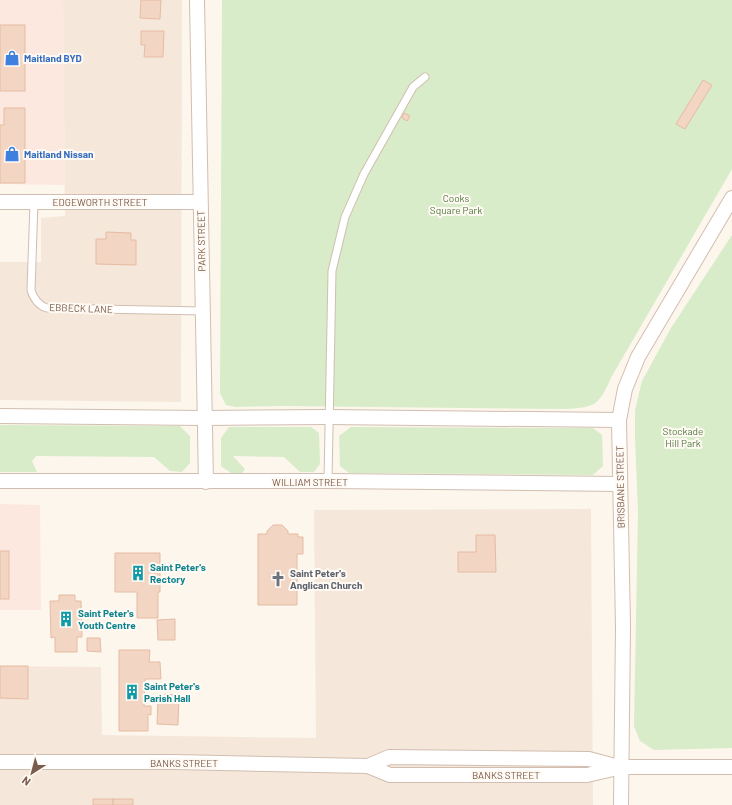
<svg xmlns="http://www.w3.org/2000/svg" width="732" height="805" viewBox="0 0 732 805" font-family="Barlow,sans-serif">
<rect width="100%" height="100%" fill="#fdf6ec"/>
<g fill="#f5e8da">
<polygon points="63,0 182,0 181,402 0,400 0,262 41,262 41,218 65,216"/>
<polygon points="591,509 593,805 0,805 0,666 101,667 102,735 316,738 314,510"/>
</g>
<g fill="#fde8e0">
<polygon points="0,0 63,0 65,185 0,184"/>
<polygon points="0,504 40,505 41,610 0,610"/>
</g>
<g fill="#d8ecc9">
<path d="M222 0H732V169L612 376C598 406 597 407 565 409L285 406 235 407 226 405 220 393Z"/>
<polygon points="732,235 732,748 654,750 640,741 634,726 638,512 635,438 635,410 642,381 671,328"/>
<polygon points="0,425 180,426 190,436 190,463 182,472 170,471 154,457 36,456 32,461 37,472 0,472"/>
<polygon points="229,427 311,427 319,433 320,464 314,472 300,472 284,457 233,456 245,469 242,473 231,473 221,466 221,438"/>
<polygon points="351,427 593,428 602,435 603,466 593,475 349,473 340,466 339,436"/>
</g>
<g fill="#f3d5c3" stroke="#e6bba3">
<polygon points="141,0 161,0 160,19 140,18"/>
<rect x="0" y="25" width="25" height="66"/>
<polygon points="141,31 164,31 163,57 144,57 145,45 141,45"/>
<polygon points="703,80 712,85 685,129 676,124"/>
<polygon points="4,108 25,108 25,183 0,183 0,125 4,125"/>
<polygon points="404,113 410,116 407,121 402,118"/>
<polygon points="106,232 131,233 131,240 136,240 136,265 96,264 96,239 106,239"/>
<polygon points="273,525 282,525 288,531 288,534 298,534 298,537 303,537 303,554 297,554 297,605 258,605 258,534 267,534 267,531"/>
<polygon points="476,535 495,535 496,572 458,572 458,552 476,552"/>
<rect x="0" y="551" width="9" height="48"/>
<polygon points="115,553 160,553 160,592 158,592 158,618 137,618 137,592 115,592"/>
<polygon points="59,595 75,595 75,601 81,601 82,637 77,637 77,652 55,652 55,637 51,638 50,601 59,601"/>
<polygon points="175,619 175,640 158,640 157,620"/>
<polygon points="87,638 100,638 101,652 87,651"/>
<polygon points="119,650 150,650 149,662 160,662 161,679 145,679 144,706 151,706 151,715 148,714 148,731 119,731"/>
<polygon points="0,666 28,666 28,699 0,698"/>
<polygon points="165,694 178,695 178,698 179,698 178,725 157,724 158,699 164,699"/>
<rect x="93" y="799" width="20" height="6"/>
<rect x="113" y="799" width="20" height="6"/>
</g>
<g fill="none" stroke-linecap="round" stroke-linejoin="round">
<g stroke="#d1beb0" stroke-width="9">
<g id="lane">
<path d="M34 202 31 290C33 298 39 306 47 308L203 311"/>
<polyline points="328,481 332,271 345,217 364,174 413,87 425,77"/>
</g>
</g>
<g stroke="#d1beb0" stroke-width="16">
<g id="street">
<polyline points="197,0 206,482"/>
<polyline points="0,202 200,202"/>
<polyline points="0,416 205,418 328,417 619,420"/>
<polyline points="0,481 328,481 620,484"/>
<polyline points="0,762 174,762 368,766 390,775 587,775 622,767 732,767"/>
<polyline points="368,766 389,757 589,759 619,767"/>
<polyline points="621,805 623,626 619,420 625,389 638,357 732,198"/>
</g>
</g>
<use href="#lane" stroke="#fff" stroke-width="7"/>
<use href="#street" stroke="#fff" stroke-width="14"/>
</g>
<defs>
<g id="shop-bare" transform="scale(1.2)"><path d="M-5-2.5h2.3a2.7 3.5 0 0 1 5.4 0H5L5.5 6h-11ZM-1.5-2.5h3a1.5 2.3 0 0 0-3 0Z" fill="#3f7fe0" stroke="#fffaf3" stroke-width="2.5" paint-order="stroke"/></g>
<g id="building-bare" transform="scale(1.2)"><path d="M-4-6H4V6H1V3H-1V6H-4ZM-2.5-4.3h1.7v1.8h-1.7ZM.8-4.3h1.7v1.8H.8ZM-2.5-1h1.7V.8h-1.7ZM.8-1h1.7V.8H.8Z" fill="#0f9aa8" stroke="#fffaf3" stroke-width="2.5" paint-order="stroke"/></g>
<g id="church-bare" transform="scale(1.2)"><path d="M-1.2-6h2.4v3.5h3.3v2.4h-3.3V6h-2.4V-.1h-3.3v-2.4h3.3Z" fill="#6b7280" stroke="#fffaf3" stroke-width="2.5" paint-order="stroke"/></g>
</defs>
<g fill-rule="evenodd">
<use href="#shop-bare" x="12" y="58"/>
<use href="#shop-bare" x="12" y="154"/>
<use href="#building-bare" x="138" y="573"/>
<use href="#church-bare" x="278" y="579"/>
<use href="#building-bare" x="66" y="619"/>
<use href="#building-bare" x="132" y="692"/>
</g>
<g text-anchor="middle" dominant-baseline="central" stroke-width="4" stroke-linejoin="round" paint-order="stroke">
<g font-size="10" font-weight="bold" fill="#366cbe" stroke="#fffaf3" text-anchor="start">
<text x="24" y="58">Maitland BYD</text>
<text x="24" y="154">Maitland Nissan</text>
</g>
<g font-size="10" fill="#537a41" stroke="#fffaf3">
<text x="456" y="198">Cooks<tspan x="456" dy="12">Square Park</tspan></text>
<text x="683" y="431">Stockade<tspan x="683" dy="12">Hill Park</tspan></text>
</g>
<g font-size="10" fill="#7a5c4d" stroke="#fffaf3">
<text x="100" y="202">EDGEWORTH STREET</text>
<text transform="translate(201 241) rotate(-91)">PARK STREET</text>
<text transform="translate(81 308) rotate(2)">EBBECK LANE</text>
<text x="310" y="482">WILLIAM STREET</text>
<text transform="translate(620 487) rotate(-91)">BRISBANE STREET</text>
<text x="184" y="763">BANKS STREET</text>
<text x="506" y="775">BANKS STREET</text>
</g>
<g font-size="10" font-weight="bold" fill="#0d838f" stroke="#fffaf3" text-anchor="start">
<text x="150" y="567">Saint Peter's<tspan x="150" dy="12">Rectory</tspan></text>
<text x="78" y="613">Saint Peter's<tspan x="78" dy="12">Youth Centre</tspan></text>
<text x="144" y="686">Saint Peter's<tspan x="144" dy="12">Parish Hall</tspan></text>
</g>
<g font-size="10" font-weight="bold" fill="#5b616d" stroke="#fffaf3" text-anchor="start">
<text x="290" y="573">Saint Peter's<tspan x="290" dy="12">Anglican Church</tspan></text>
</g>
</g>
<g transform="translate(32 773) rotate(216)" stroke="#fffaf3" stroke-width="3" paint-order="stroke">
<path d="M0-3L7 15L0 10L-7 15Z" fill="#7a5c4d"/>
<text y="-6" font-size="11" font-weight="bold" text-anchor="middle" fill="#7a5c4d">N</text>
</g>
</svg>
